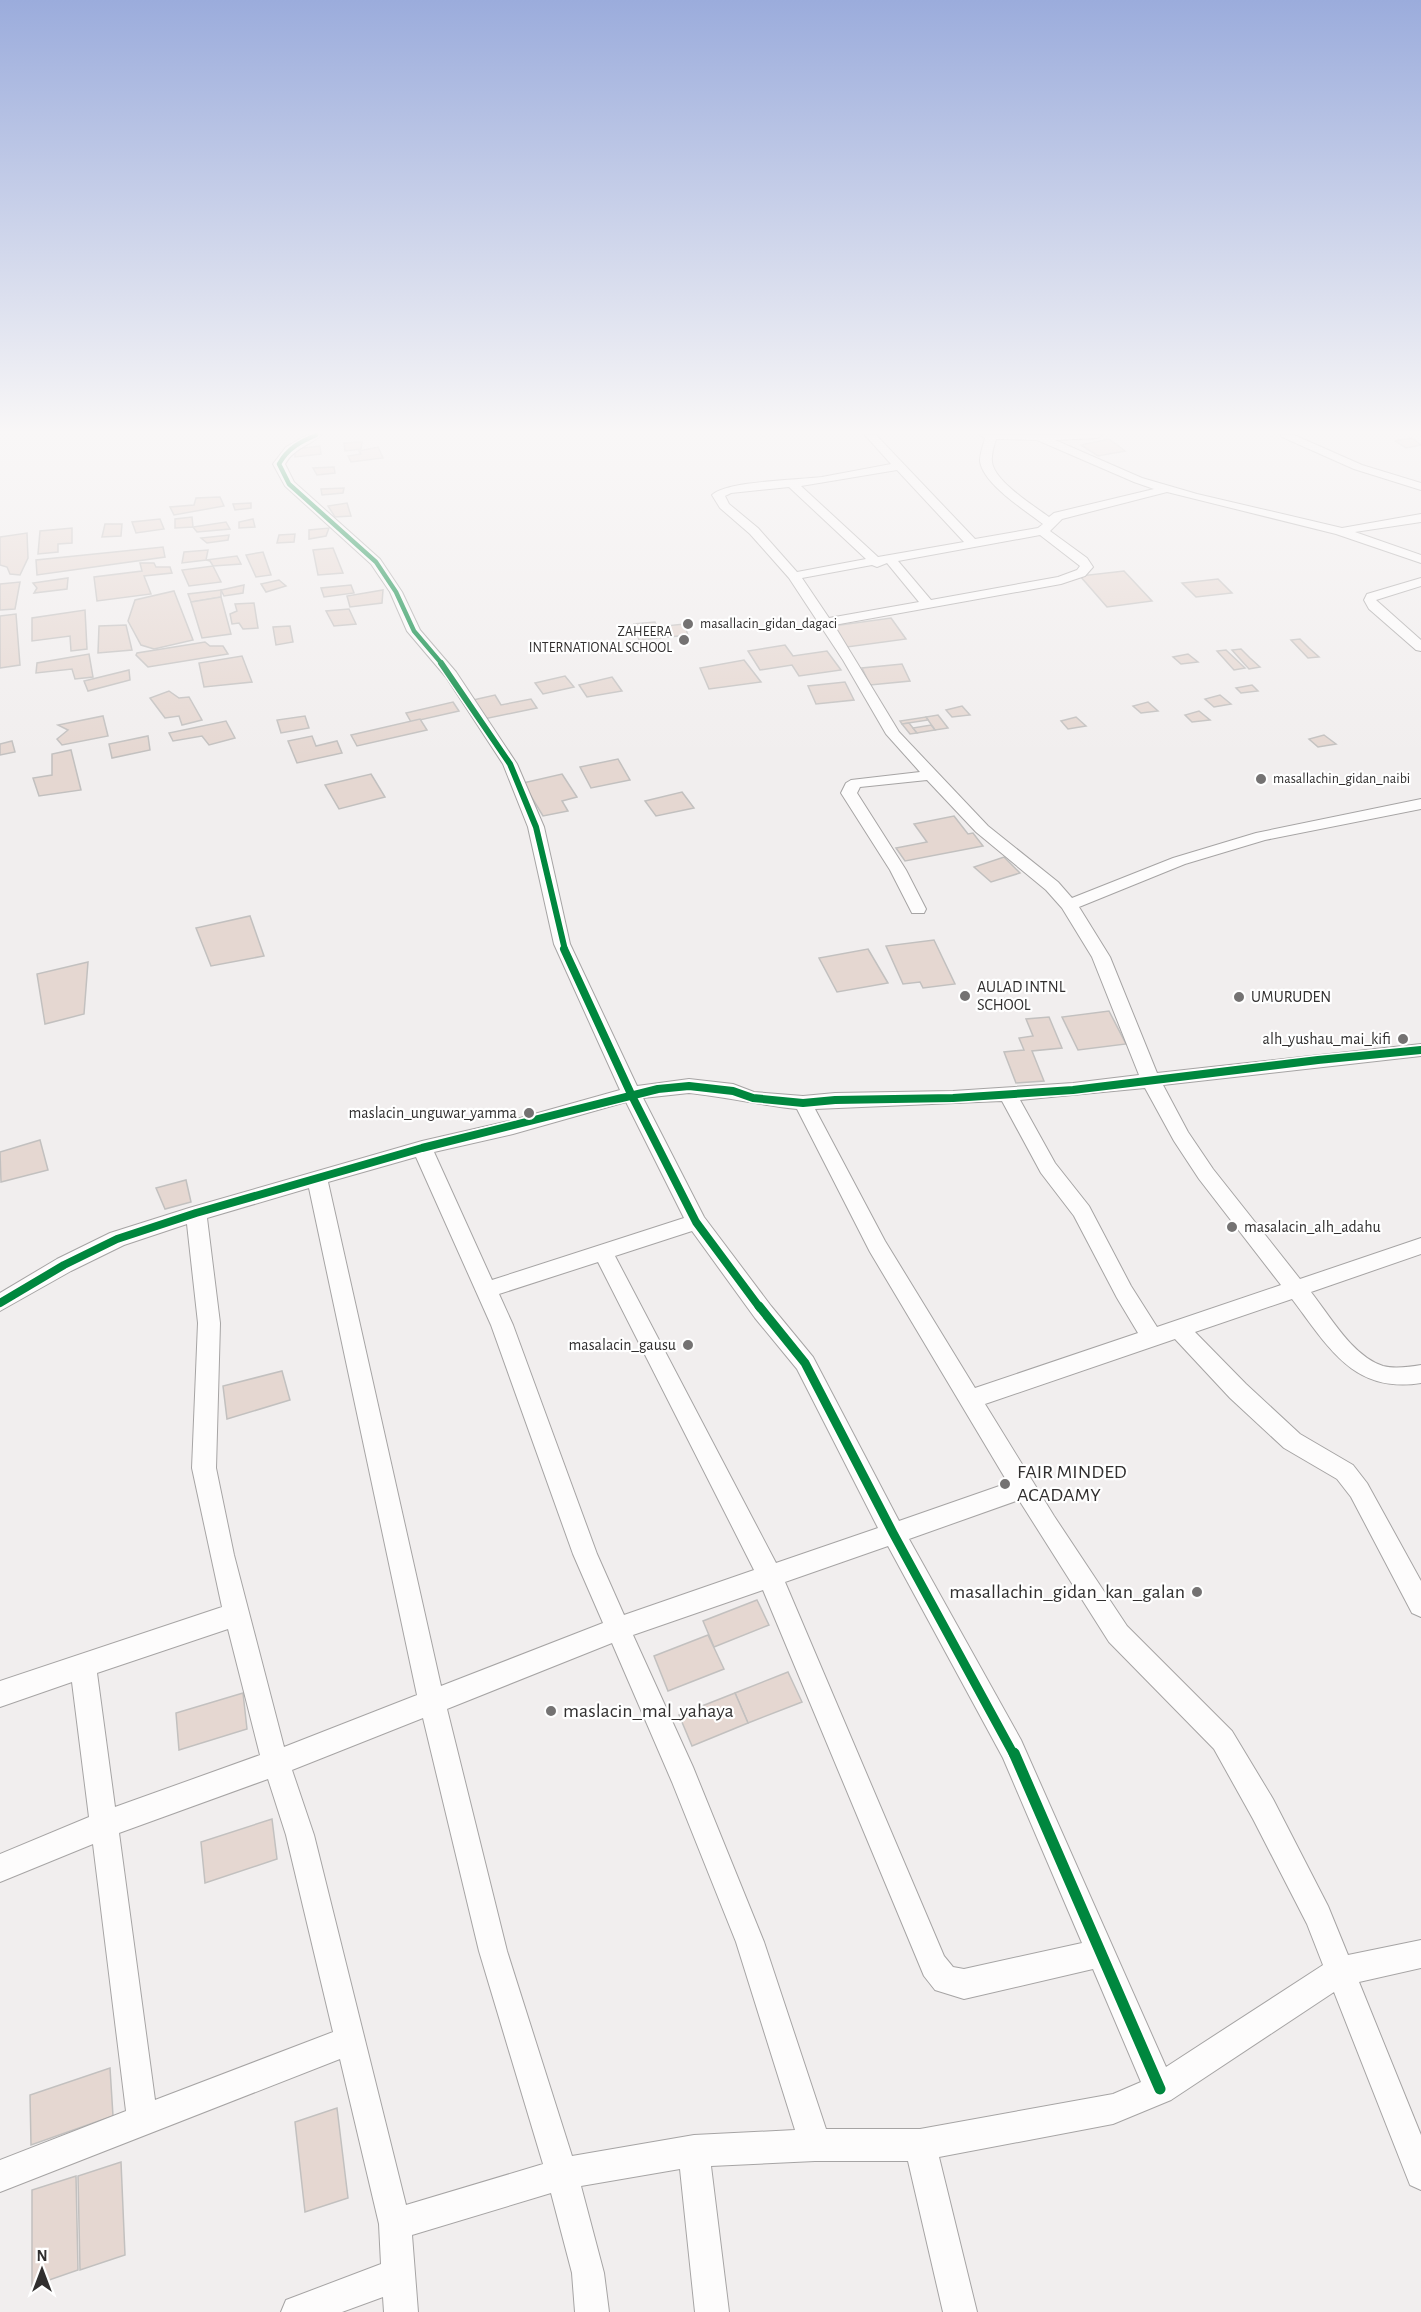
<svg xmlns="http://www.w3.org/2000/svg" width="1421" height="2312" viewBox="0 0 1421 2312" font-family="'Alegreya Sans',sans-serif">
<rect width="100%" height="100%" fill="#f1eeee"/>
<g fill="#e5d7d1" stroke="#c2c0bf" stroke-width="1.5">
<polygon points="1412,438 1421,445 1406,448 1395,441"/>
<polygon points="1109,439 1125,451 1098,456 1081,445"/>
<polygon points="362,442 361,449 345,451 344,443"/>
<polygon points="320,446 321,454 295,457 295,449"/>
<polygon points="378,447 383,458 351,462 348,456 361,454 359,451"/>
<polygon points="334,467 335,473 317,475 313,468"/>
<polygon points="344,488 343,493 322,495 321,489"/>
<polygon points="220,497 224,506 174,515 170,507 194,505 196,498"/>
<polygon points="251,503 251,508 235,510 233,504"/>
<polygon points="347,503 351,516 335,517 328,506"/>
<polygon points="192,517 193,527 175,528 175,519"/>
<polygon points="160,519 164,529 136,533 132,522"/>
<polygon points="253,519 255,527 239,528 239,522"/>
<polygon points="226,522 230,529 197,532 193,527"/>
<polygon points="105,524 122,524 121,536 102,537"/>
<polygon points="72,528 72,543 58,544 58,552 38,554 40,531"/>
<polygon points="329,528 326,536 309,539 309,530"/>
<polygon points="27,533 28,558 20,575 10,574 7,567 0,565 0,537"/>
<polygon points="295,534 294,542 277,543 279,535"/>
<polygon points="229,535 228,540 207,543 201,538"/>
<polygon points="163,547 165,557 37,575 36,560"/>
<polygon points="333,548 343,573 318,575 313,550"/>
<polygon points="208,550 206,560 182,563 184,552"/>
<polygon points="263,552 271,575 256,577 246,555"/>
<polygon points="237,556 241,564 213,566 210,561 206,560"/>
<polygon points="140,563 154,563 156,567 170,567 172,573 144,576 151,594 97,601 94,577 142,571"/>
<polygon points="213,566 221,582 189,586 182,570"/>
<polygon points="1124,571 1152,601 1107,607 1080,576"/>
<polygon points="68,578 67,589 34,593 37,588 33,583"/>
<polygon points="1218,579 1232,593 1196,597 1182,583"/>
<polygon points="279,580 286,586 266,592 261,584"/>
<polygon points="20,582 15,609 0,610 0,584"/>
<polygon points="244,585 243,593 224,596 221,590"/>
<polygon points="351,585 354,593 324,597 321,588"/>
<polygon points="221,590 221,597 191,602 188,594"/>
<polygon points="383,590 382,603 350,607 347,596"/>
<polygon points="174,591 193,640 154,649 141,645 128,621 135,600"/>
<polygon points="221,597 231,634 202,638 191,602"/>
<polygon points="254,603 258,628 243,629 239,623 232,624 230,614 237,611 235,604"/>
<polygon points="349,609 356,624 334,626 326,611"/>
<polygon points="85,610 87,649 71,651 70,636 32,641 32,618"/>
<polygon points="16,614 20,665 0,668 0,616"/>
<polygon points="891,618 906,639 847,647 833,626"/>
<polygon points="655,622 657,627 684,624 688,635 639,640 634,624"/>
<polygon points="126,625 132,650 98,653 99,626"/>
<polygon points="290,626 293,642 276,645 273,627"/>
<polygon points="1300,639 1309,648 1319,657 1308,658 1291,640"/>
<polygon points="205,642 210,646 223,646 228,654 148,667 136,655 137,653"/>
<polygon points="785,645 793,656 827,651 841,670 799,676 792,665 760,670 748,651"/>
<polygon points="1241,649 1250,658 1260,667 1249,669 1232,650"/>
<polygon points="1226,650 1245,668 1234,670 1217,651"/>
<polygon points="89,654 93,677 75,679 72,669 36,673 37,663"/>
<polygon points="1188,654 1198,662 1181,664 1173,657"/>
<polygon points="242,656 252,682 204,687 199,663"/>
<polygon points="744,660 761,682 709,689 700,668"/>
<polygon points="902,664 910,681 870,685 862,668"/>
<polygon points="129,670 130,680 88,691 84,681"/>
<polygon points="565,676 574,687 543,694 535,683"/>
<polygon points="612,677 622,691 587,697 579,685"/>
<polygon points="845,682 854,700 816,704 808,686"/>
<polygon points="1252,685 1258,691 1241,693 1236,688"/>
<polygon points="169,691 179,698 189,697 202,720 182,725 179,716 165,718 150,698"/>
<polygon points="495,695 501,705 531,699 537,708 484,719 473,700"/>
<polygon points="1220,695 1231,704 1214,707 1205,699"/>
<polygon points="453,702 459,711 411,722 406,713"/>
<polygon points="1148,702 1158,711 1141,713 1133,706"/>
<polygon points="962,706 970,715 952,717 946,710"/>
<polygon points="1199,711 1210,720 1192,722 1185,715"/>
<polygon points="938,715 948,728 935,730 926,717"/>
<polygon points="103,716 108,736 62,745 57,739 68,730 58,725"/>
<polygon points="305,716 309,728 281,733 277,720"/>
<polygon points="926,717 928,720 902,724 900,721"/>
<polygon points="1076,717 1086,726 1068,729 1061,721"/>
<polygon points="420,719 427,730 357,746 351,735"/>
<polygon points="226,721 235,738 209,745 202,736 173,741 169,733"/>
<polygon points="909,723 917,733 910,734 902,724"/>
<polygon points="931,725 935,730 917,733 913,728"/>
<polygon points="1324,735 1336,744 1318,747 1309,739"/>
<polygon points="148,736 150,750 112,758 109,744"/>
<polygon points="312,736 316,746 337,741 342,753 297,763 288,741"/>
<polygon points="12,741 15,752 0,755 0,744"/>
<polygon points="71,750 81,790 39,796 33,778 52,775 52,754"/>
<polygon points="618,759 630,780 591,788 580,767"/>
<polygon points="371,774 385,797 339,809 325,785"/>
<polygon points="562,774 577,797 562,801 568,811 543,816 523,783"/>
<polygon points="682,792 694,808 656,816 645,801"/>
<polygon points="954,816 968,834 973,833 983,846 905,861 896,848 927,842 914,824"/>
<polygon points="1004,857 1020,873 991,882 974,867"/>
<polygon points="250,916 264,956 211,966 196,928"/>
<polygon points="934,940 955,984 923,988 920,982 903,984 886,946"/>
<polygon points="868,949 888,983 837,992 819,958"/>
<polygon points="88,962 84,1014 45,1024 37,974"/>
<polygon points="1109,1011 1126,1044 1078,1050 1062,1017"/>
<polygon points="1049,1017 1062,1048 1032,1051 1044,1081 1016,1083 1004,1052 1024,1050 1019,1038 1033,1036 1026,1019"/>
<polygon points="40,1140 48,1170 1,1182 0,1152"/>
<polygon points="186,1180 191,1202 165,1209 156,1188"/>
<polygon points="282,1371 290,1400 227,1419 223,1386"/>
<polygon points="757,1600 769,1625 714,1647 703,1621"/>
<polygon points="708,1635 724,1669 668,1691 654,1656"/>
<polygon points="788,1672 802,1702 748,1723 735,1693"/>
<polygon points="243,1693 247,1729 179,1750 176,1713"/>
<polygon points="735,1693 748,1723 692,1746 679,1715"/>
<polygon points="272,1819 277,1859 205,1883 201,1842"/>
<polygon points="110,2068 113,2116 31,2145 30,2095"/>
<polygon points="337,2108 348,2198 305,2212 295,2122"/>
<polygon points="121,2162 125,2255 80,2270 78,2176"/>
<polygon points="76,2176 78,2270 32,2286 32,2190"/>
</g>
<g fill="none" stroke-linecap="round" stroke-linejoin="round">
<g stroke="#a6a4a4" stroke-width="2">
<g id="minor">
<path d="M307 435H321C309 446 294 448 285 464L294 482 380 559 402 592 420 630 456 672 517 764 544 827 570 944 637 1086 689 1079 733 1084 754 1092 803 1096 835 1093 953 1091 1073 1083 1139 1075 1092 957 1062 908 1046 890 976 832 927 780 860 787 857 793 906 870 926 909 924 913H912L890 870 841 793 846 783 851 780 920 772 886 734 843 660 789 578 750 534 720 508 712 495C727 481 798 480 822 477 845 473 868 468 891 464L865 435H876L975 539 1038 528 1043 524C1026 511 983 484 980 461 980 454 983 446 985 438L980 435H1102L1097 438 1055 440 1142 478 1197 494 1342 528 1421 514V522L1355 532 1421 555V563L1336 534 1167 492 1062 519 1050 531 1087 558 1093 567 1085 576 1061 584 834 625 899 732 988 826 1058 882 1072 898 1173 858 1256 833 1421 799V809L1265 840 1185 864 1079 907 1110 957 1157 1073 1421 1044V1056L1163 1085 1188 1132 1213 1169 1300 1279 1421 1238V1254L1311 1292C1330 1316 1352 1356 1383 1366 1395 1369 1409 1367 1421 1365V1383C1353 1394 1328 1346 1292 1299L1195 1332 1246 1384 1300 1434 1353 1465 1367 1483 1421 1581V1617L1412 1613 1351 1497 1337 1479 1284 1448 1230 1398 1175 1339 985 1404 1054 1516 1127 1626 1232 1731 1273 1799 1328 1906 1348 1955 1421 1940V1968L1359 1982 1421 2135V2190L1410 2185 1334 1992 1171 2100 1113 2124 939 2157 977 2312H943L908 2161H815L711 2166 729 2312H695L680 2169 581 2186 604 2273 609 2312H575L572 2273 551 2193 412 2235 418 2312H384L383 2297 342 2312H281L286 2300 381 2264 379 2224 340 2059 0 2192V2160L126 2111 93 1844 0 1882V1854L89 1817 72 1682 0 1707V1681L222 1607 192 1468 198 1323 187 1224 124 1245 71 1271 0 1311V1293L57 1259 110 1233 189 1208 422 1141 513 1120 620 1090 554 944 528 827 503 764 446 677 407 631 390 592 371 564 285 486 273 464 286 447ZM996 439 1037 440 1134 482 1154 489 1054 513 1049 517C1034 506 994 481 992 462 991 454 994 446 996 439ZM897 470 964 542 878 557 801 486ZM789 487 866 559 797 572 758 528 729 504 725 496 731 493ZM1040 535 1080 566 1077 570 1058 577 931 600 898 561ZM887 563 919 602 829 618 802 578 872 565 877 567ZM1145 1088 1174 1141 1199 1179 1281 1285 1157 1327 1131 1286 1089 1206 1055 1163 1020 1100ZM689 1093C726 1097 760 1105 797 1109L870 1252 1008 1483 899 1521 813 1357 771 1306 704 1217 643 1098ZM1002 1101 1041 1173 1074 1216 1117 1298 1138 1333 975 1388 885 1241 815 1109ZM626 1102 684 1218 492 1280 434 1152 513 1134ZM416 1157 491 1325 573 1554 603 1623 441 1686 328 1182ZM309 1188 417 1695 284 1747 234 1555 216 1468 220 1323 207 1218ZM692 1231 755 1318 797 1369 878 1528 776 1563 615 1256ZM598 1262 754 1570 624 1615 597 1554 513 1325 499 1294ZM1019 1500 1109 1642 1214 1749 1253 1819 1307 1924 1323 1965 1166 2067 1021 1740 909 1539ZM888 1546 1003 1758 1082 1943 964 1969 953 1967 944 1956 785 1582ZM763 1590 924 1976 935 1990 964 1999 1093 1969 1141 2082 1113 2094 920 2129H826L764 1942 693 1767 633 1635ZM228 1629 260 1755 115 1807 97 1673ZM612 1643 672 1782 736 1942 795 2130 694 2135 572 2156 507 1951 447 1709ZM423 1718 479 1951 543 2164 406 2205 314 1835 292 1770ZM268 1779 286 1835 333 2032 155 2100 119 1833Z"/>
<polygon points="1281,435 1294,435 1362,465 1421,483 1421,490 1354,469 1282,437"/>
<polygon points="1421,578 1421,586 1376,600 1421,640 1421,651 1416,650 1369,609 1364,600 1367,594"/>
</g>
</g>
<use href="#minor" fill="#fdfcfc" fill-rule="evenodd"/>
<g stroke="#fff" stroke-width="7">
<path id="cycleway-far4" d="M316 435C300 442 288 448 279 464L289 484 376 562 396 592 414 631 442 664"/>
</g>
<g stroke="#fff" stroke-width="9">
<polyline id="cycleway-far3" points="441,663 510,764 536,827 565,950"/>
</g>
<g stroke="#fff" stroke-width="11">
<g id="cycleway-far2">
<polyline points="564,949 631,1094 696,1222 760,1308"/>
<polyline points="0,1303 64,1265 117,1239 196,1213 422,1148 658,1089 689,1086 733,1091 753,1098 803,1103 835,1100 953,1098 1073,1090 1318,1060 1421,1050"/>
</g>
</g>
<g stroke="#fff" stroke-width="13">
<polyline id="cycleway-far1" points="759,1306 805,1363 893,1533 1014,1755"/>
</g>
<g stroke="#fff" stroke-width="15">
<polyline id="cycleway" points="1014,1753 1160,2089"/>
</g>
<use href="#cycleway-far4" stroke="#00873e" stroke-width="4.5"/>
<use href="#cycleway-far3" stroke="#00873e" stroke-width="6"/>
<use href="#cycleway-far2" stroke="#00873e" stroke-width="8"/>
<use href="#cycleway-far1" stroke="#00873e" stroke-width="9"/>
<use href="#cycleway" stroke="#00873e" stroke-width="11"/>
</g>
<linearGradient id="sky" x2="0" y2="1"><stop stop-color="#9bacdc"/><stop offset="0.57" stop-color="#f9f7f7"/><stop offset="1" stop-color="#f9f7f7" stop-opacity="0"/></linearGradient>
<rect width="1421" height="758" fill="url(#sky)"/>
<g fill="#747272" stroke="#fff" stroke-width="2">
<circle cx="688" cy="624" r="6"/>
<circle cx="684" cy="640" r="6"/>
<circle cx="1261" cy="779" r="6"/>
<circle cx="965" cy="996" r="6"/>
<circle cx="1239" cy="997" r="6"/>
<circle cx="1403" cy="1039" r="6"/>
<circle cx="529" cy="1113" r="6"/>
<circle cx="1232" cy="1227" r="6"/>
<circle cx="688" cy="1345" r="6"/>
<circle cx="1005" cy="1484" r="6"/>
<circle cx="1197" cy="1592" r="6"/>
<circle cx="551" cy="1711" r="6"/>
</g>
<g text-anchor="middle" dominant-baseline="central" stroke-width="4.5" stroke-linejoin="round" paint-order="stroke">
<g font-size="14" fill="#312f2f" stroke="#fff" text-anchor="start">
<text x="700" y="624">masallacin_gidan_dagaci</text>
<text x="672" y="632" text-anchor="end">ZAHEERA<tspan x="672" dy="16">INTERNATIONAL SCHOOL</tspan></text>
<text x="1273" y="779">masallachin_gidan_naibi</text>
</g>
<g font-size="16" fill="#312f2f" stroke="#fff" text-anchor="start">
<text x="977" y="987">AULAD INTNL<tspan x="977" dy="18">SCHOOL</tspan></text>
<text x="1251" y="997">UMURUDEN</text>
<text x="1391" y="1039" text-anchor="end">alh_yushau_mai_kifi</text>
<text x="517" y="1113" text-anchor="end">maslacin_unguwar_yamma</text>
<text x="1244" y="1227">masalacin_alh_adahu</text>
<text x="676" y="1345" text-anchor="end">masalacin_gausu</text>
</g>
<g font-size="20" fill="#312f2f" stroke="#fff" text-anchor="start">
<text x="1017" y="1472">FAIR MINDED<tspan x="1017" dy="23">ACADAMY</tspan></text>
<text x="1185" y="1592" text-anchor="end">masallachin_gidan_kan_galan</text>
<text x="563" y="1711">maslacin_mal_yahaya</text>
</g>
</g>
<g transform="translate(42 2270)" stroke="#ffffff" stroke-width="4.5" paint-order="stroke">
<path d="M0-4.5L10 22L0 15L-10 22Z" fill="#312f2f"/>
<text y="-9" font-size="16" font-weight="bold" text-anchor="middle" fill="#312f2f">N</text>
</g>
</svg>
